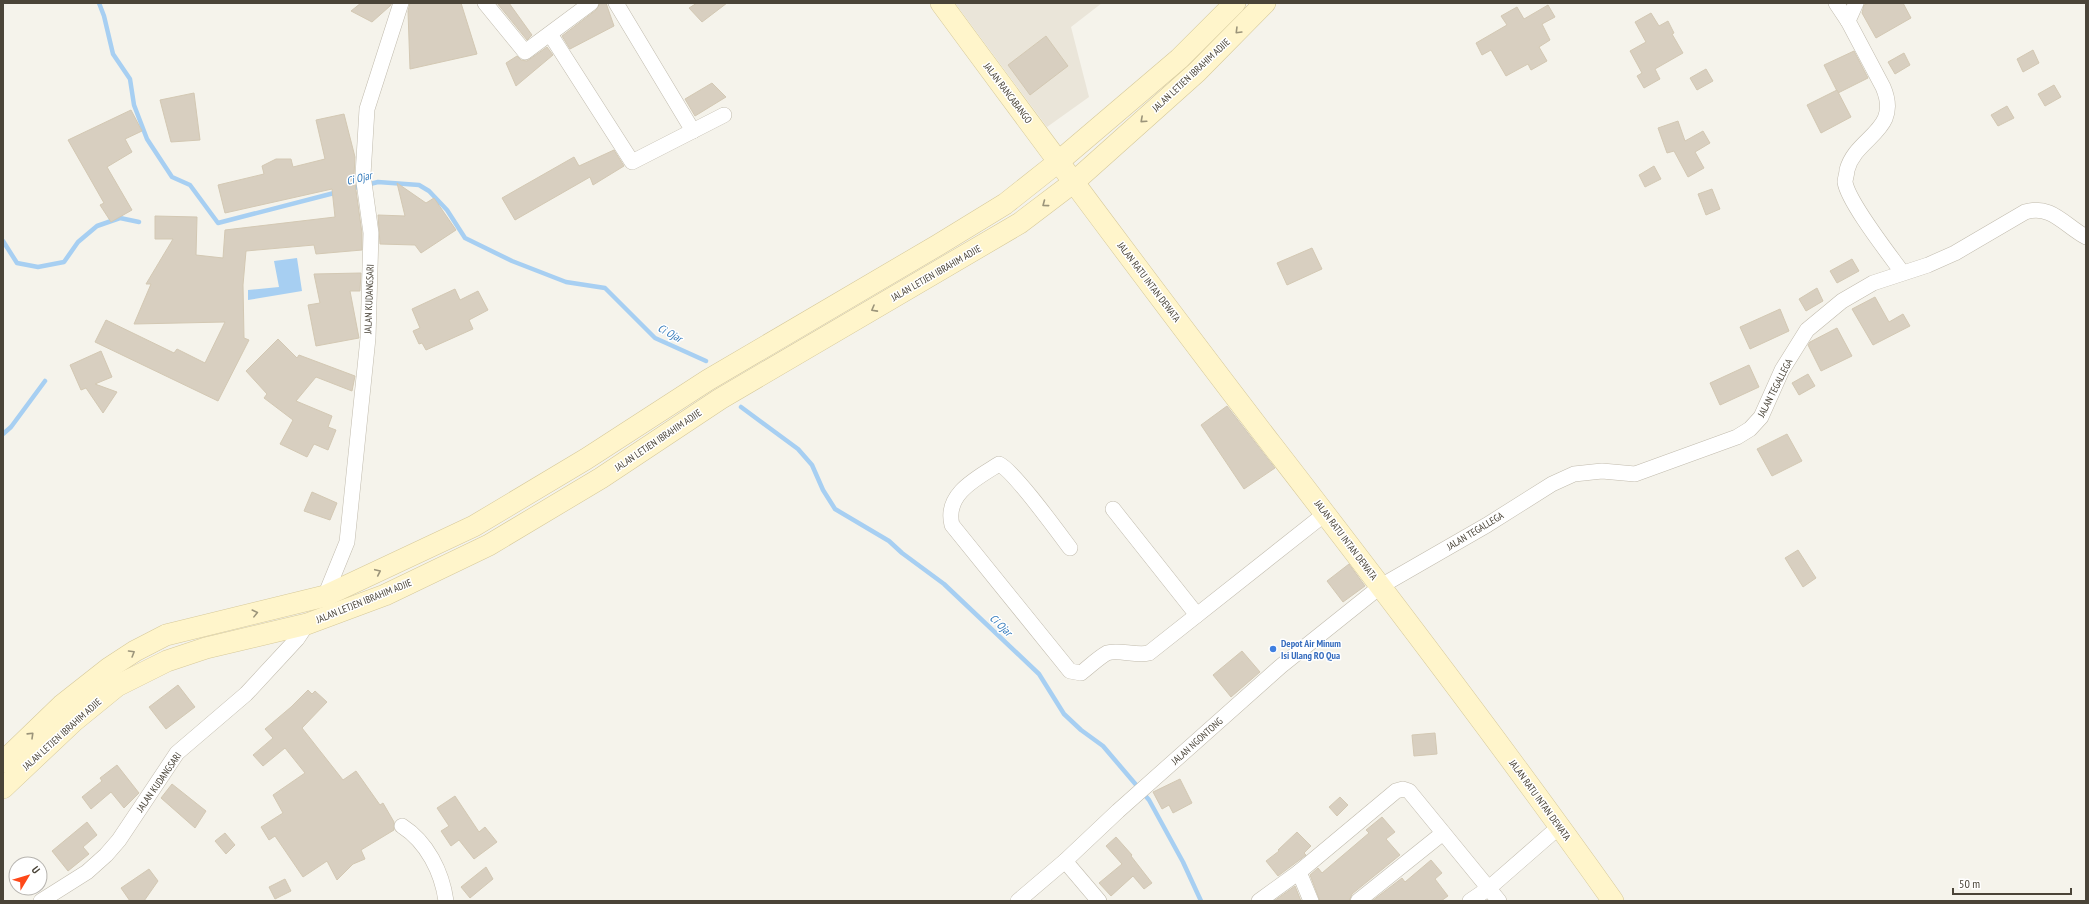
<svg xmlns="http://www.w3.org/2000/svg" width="2089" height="904" viewBox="0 0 2089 904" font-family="'PT Sans Narrow',sans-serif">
<rect width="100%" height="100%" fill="#f5f3eb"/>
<polygon fill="#eae5d9" points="955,3 1102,3 1071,27 1089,97 1047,127"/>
<polygon fill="#a7cff2" points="297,258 302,291 248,300 248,290 279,287 274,261"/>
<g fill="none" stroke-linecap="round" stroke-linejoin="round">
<g stroke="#a7cff2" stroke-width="4.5">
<polyline points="99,3 104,16 113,54 130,79 134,105 147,139 172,177 190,185 218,223 338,192"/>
<polyline points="350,189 378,182 419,185 429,191 447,210 465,238 512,261 566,282 605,288 655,338 706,361"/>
<polyline points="3,241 17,263 38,267 64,262 78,242 97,226 120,218 139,222"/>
<polyline points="741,407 798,449 812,465 823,490 835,509 889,541 902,553 944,584 1039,674 1064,714 1081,730 1103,746 1149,800 1183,862 1201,901"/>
<polyline points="3,434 11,427 45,381"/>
</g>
</g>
<g fill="#d8cfc0" stroke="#d3c8b3">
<polygon points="361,3 392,3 390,6 372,22 351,11"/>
<polygon points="410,3 461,3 477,54 410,69 408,11"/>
<polygon points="497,3 509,3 532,35 527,40"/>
<polygon points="600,3 606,3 614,26 570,49 562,36 596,10"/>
<polygon points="697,3 727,3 702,22 689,8"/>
<polygon points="1869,3 1903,3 1911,18 1876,38 1862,13 1864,5"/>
<polygon points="1548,5 1555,17 1542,24 1550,40 1539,47 1547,61 1531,70 1528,64 1506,76 1491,50 1482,55 1476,43 1507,25 1501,16 1517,7 1524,19"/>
<polygon points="1651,13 1659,26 1668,21 1674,33 1672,34 1683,53 1655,69 1660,79 1644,88 1637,76 1642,73 1630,51 1646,42 1635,22"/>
<polygon points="1046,36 1068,66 1030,95 1008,65"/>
<polygon points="547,47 553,55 516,86 506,63 517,56 521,60 527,61"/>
<polygon points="2033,50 2039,63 2023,72 2017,59"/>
<polygon points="1854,51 1868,78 1838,93 1824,65"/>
<polygon points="1904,53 1910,65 1895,74 1888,62"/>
<polygon points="1706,69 1713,81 1697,90 1690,78"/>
<polygon points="712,83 726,97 695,116 685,99"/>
<polygon points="2054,85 2061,97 2045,106 2038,94"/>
<polygon points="1837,90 1851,117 1821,133 1807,105"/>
<polygon points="194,93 200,140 171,142 160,100"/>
<polygon points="2007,106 2014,118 1998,126 1991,115"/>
<polygon points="131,110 142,131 125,139 132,152 107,167 132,210 111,222 100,205 104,203 68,140"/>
<polygon points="344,114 355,157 354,176 362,233 362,250 316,254 314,245 246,251 243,285 244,338 249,340 218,401 95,342 106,320 174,353 177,349 205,363 225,322 134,324 151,284 146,284 173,239 155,239 155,216 197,217 196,255 223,258 225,230 335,217 332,189 225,213 218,185 264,174 262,166 276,159 291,159 293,167 325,159 316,120"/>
<polygon points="1678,121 1685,141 1703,131 1710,143 1695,152 1704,168 1688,177 1674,151 1667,153 1658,128"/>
<polygon points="614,150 624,166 593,185 590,177 515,220 502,198 574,157 579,166"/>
<polygon points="1654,166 1661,179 1645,187 1639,175"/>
<polygon points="397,183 426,203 434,198 456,230 421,253 415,245 380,244 378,215 405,216"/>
<polygon points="1712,189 1720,209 1706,215 1698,194"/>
<polygon points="1312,248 1322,269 1287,285 1277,263"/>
<polygon points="1852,259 1859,271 1837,283 1830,271"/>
<polygon points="361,273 360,291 350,291 359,338 316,346 308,305 320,303 314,274"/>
<polygon points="1817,288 1823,301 1806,311 1799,299"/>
<polygon points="455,289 460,300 478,291 488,310 469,320 473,329 426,350 422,343 419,344 413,331 420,328 412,309"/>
<polygon points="1875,297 1889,322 1903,314 1910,326 1873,345 1852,309"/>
<polygon points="1780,309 1789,331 1750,349 1740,327"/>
<polygon points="1837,328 1852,356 1821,371 1808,345 1810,342"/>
<polygon points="278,339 297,358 299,355 355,376 352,391 316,377 296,401 332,416 328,427 336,430 328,450 314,444 307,457 280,444 293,420 264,398 267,394 246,371"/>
<polygon points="101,351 112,377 95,384 117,392 103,413 86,388 81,390 70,365"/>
<polygon points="1749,365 1759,387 1720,405 1710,383"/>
<polygon points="1808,374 1815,386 1799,395 1792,383"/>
<polygon points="1227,406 1275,468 1244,489 1201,425"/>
<polygon points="1787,434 1802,461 1772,476 1757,449"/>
<polygon points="312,492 337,503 330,520 304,511"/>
<polygon points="1798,550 1816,578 1803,587 1785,558"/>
<polygon points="1349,564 1365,586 1343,602 1327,581"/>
<polygon points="1242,651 1260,672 1231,697 1213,675"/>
<polygon points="178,685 195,707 166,729 149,707"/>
<polygon points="308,690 312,694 315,691 327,702 302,728 343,780 356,771 380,805 383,803 394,822 394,830 361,850 365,859 353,864 337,880 327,861 303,877 275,836 269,840 261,827 283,813 273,795 305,773 285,748 263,766 253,755 273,738 265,729 291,707"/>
<polygon points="1435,733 1437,754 1414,756 1412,735"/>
<polygon points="117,765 139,793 124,808 111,792 91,809 82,797 102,781 100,778"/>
<polygon points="1180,779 1192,803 1173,813 1169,805 1162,809 1153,792"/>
<polygon points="172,784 206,811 195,828 161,798"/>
<polygon points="455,796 479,832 485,827 497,842 474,859 459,840 451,846 441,831 449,826 437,808"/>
<polygon points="1340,797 1348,805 1337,816 1329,807"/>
<polygon points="1382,817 1395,832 1386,839 1400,855 1352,894 1349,901 1320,901 1310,875 1318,868 1322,873 1369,833 1366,830"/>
<polygon points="87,822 97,835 83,847 89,854 68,871 52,851"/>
<polygon points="1297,832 1311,846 1304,853 1306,855 1278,876 1266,861 1279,851 1278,850"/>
<polygon points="225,833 235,845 226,854 215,841"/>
<polygon points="1116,837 1132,855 1131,856 1152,883 1144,889 1133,876 1111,896 1099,883 1122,864 1106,846"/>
<polygon points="1431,860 1442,873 1435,879 1448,896 1441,901 1372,901 1402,878 1405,882"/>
<polygon points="486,867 493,879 470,898 461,887"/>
<polygon points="149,869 158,881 144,901 130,901 121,888"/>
<polygon points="285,879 291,891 275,899 269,887"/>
<polygon points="1295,886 1301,901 1274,901"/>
</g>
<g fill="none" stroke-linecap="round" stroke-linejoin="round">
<g stroke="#c1bbad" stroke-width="16">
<g id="street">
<polyline points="485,3 525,52 591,3"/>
<polyline points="616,3 693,131"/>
<polyline points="1836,3 1848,21"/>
<path d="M1856 3 1848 21 1883 87C1902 131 1856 136 1847 170 1847 174 1845 179 1845 182 1848 202 1889 254 1902 272"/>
<polyline points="550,34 632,162 724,115"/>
<polyline points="1113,509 1197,615"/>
<path d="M1070 548C1058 532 1013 470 999 464 977 478 944 494 952 525L1070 671 1081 673C1089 667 1098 658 1107 653 1117 649 1136 656 1149 653L1326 513"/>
<polyline points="325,596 347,542 368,338 371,233 363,175 367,109 401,3"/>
<path d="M402 826C427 842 442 872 446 901"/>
<polyline points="1065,861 1099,901"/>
<polyline points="1299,872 1396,791 1403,789 1409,791 1499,901"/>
<polyline points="41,901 87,872 106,855 119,840 177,753 246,694 297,639 307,624"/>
<path d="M1018 901 1065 861 1118 811 1281 666 1381 586 1487 525 1552 484 1574 474 1602 471 1635 474 1737 437 1750 429 1761 417 1782 370 1807 330 1842 301 1873 283 1928 265 1955 253 2025 212C2051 204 2064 225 2086 237"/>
<polyline points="1259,901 1299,872 1311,901"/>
<polyline points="1358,901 1443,833"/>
<polyline points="1470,901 1489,888 1560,826"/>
</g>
</g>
<g stroke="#d6c99a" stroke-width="22">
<g id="secondary">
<path d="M941 3C1050 151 1160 299 1272 445 1388 595 1503 746 1613 901"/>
<polyline points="3,762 62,705 109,668 135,651 166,635 325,596 474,526 586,459 708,380 938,245 1005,204 1058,162 1179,59 1235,3"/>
<polyline points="3,788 74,721 117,686 167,661 206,648 307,624 385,595 489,545 601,478 720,399 1020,223 1074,182 1197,72 1265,3"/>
</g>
</g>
<use href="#street" stroke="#fff" stroke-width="15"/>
<use href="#secondary" stroke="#fff5cb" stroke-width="21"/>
</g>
<defs><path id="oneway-chevron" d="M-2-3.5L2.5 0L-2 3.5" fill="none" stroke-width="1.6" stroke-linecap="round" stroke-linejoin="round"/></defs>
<g stroke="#9b947a">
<use href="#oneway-chevron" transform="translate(1238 31) rotate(135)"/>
<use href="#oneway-chevron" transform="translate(1143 120) rotate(138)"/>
<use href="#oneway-chevron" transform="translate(1045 204) rotate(143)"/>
<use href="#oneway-chevron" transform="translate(874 309) rotate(151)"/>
<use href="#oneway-chevron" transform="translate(378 572) rotate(-25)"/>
<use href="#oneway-chevron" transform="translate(255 613) rotate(-14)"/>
<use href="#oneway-chevron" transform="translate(132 653) rotate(-31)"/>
<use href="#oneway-chevron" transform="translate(31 735) rotate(-44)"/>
</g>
<circle fill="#3f7fe0" stroke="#fff" stroke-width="1.5" cx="1273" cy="649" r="4"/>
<g text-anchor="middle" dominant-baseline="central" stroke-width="3" stroke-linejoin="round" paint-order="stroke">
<g font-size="10" fill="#4a4438" stroke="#fff">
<text transform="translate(1191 75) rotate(-43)">JALAN LETJEN IBRAHIM ADJIE</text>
<text transform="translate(1008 93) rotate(53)">JALAN RANCABANGO</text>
<text transform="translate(936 273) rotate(-30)">JALAN LETJEN IBRAHIM ADJIE</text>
<text transform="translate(1149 282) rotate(53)">JALAN RATU INTAN DEWATA</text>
<text transform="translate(369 299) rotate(-88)">JALAN KUDANGSARI</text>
<text transform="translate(1775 388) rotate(-63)">JALAN TEGALLEGA</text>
<text transform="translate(658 440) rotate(-34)">JALAN LETJEN IBRAHIM ADJIE</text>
<text transform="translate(1475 531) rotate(-31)">JALAN TEGALLEGA</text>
<text transform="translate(1346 540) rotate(53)">JALAN RATU INTAN DEWATA</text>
<text transform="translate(364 601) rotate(-22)">JALAN LETJEN IBRAHIM ADJIE</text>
<text transform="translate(62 734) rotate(-42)">JALAN LETJEN IBRAHIM ADJIE</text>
<text transform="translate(1197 741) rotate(-42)">JALAN NGONTONG</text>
<text transform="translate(159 782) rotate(-55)">JALAN KUDANGSARI</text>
<text transform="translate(1540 800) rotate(54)">JALAN RATU INTAN DEWATA</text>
</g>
<g font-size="10" font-weight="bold" fill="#366cbe" stroke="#fff" text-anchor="start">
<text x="1281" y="643">Depot Air Minum<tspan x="1281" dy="12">Isi Ulang RO Qua</tspan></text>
</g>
<g font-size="11" font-style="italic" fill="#2e77ba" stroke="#fff">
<text transform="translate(359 178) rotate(-14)">Ci Ojar</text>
<text transform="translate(670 333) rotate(29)">Ci Ojar</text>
<text transform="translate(1001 625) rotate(44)">Ci Ojar</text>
</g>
</g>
<rect width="2089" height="904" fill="none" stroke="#4a4438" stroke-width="8"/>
<g transform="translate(28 876) rotate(52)"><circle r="19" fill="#ffffff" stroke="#b7b4af"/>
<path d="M0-3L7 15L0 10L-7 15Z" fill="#fe4819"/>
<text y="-6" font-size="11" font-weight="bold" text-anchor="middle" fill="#4a4438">U</text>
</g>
<path d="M1953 888v6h118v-6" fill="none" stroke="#4a4438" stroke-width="2"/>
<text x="1959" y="888" font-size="12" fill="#4a4438" stroke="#ffffff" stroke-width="3" paint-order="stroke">50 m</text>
</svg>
